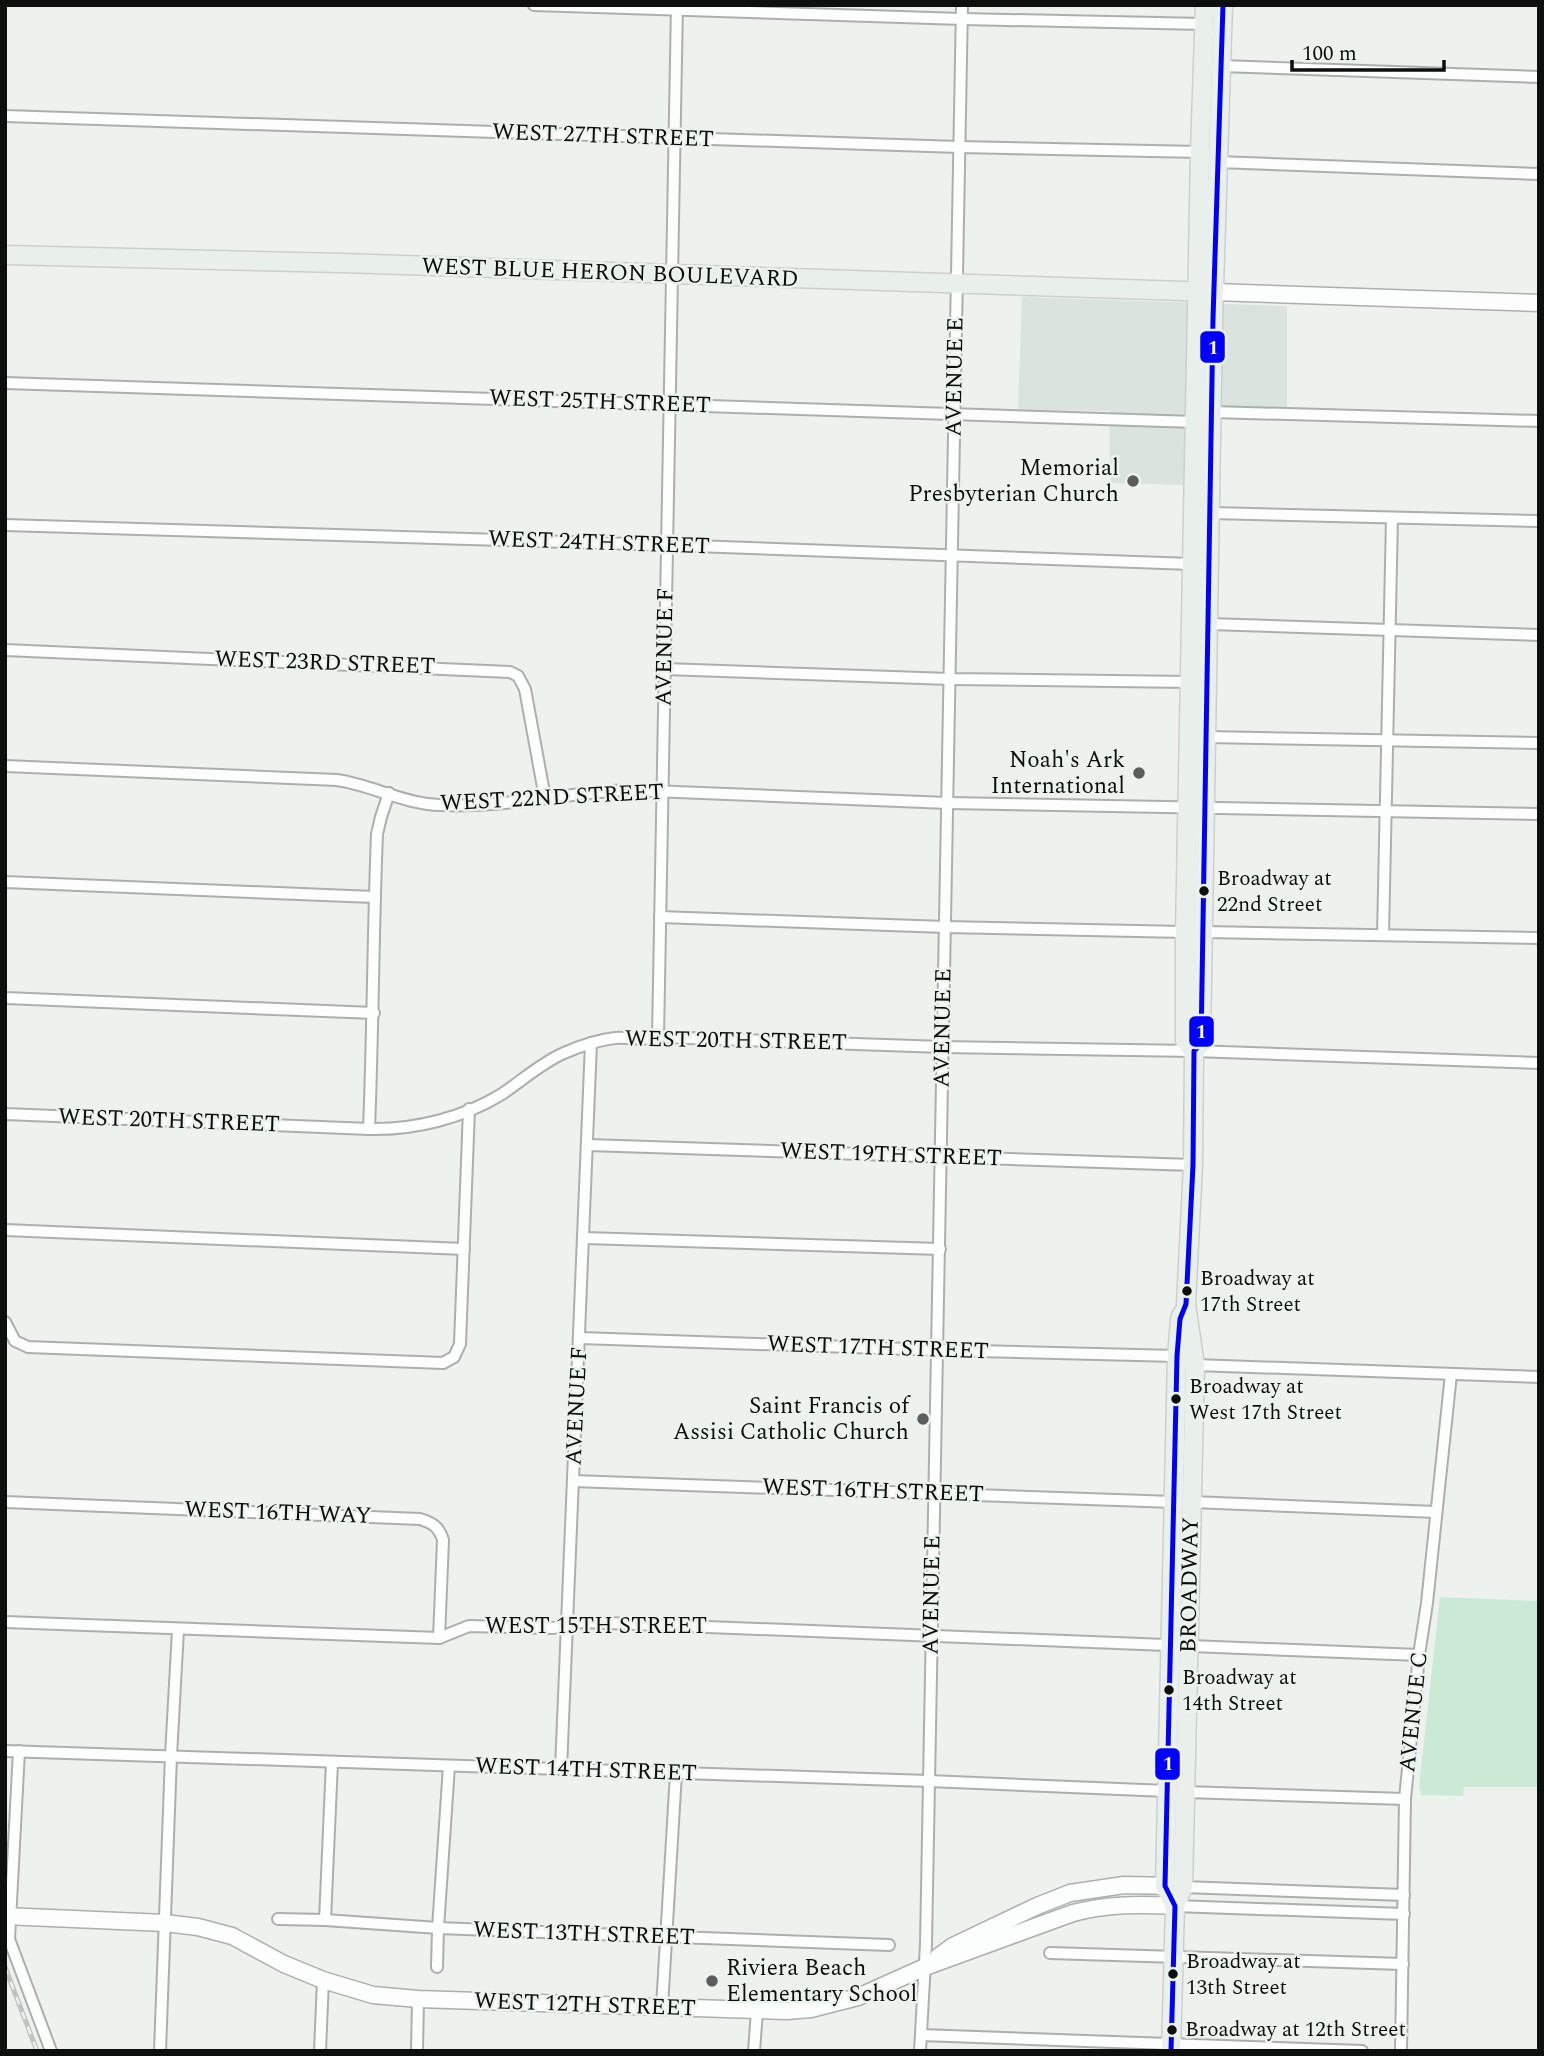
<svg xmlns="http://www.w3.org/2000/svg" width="1544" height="2056" viewBox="0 0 1544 2056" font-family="Spectral,serif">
<rect width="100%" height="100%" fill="#edf2ef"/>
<polygon fill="#dae3dd" points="1022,297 1287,306 1287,408 1187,406 1185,485 1110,483 1110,411 1018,410"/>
<polygon fill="#caead5" points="1440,1597 1539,1601 1539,1787 1464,1787 1463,1796 1421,1795 1419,1786"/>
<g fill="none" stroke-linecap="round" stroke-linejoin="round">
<g stroke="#acafae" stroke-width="14">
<g id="street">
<polyline points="534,5 962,19 1204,24"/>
<polyline points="1221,66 1539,77"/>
<polyline points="5,116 959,147 1200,152"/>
<polyline points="1217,162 1539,174"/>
<polyline points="5,383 1195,422"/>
<polyline points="1212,412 1539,421"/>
<polyline points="1211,513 1539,521"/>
<polyline points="5,525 667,545 1192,564"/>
<polyline points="1209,624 1539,635"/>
<polyline points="5,650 510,672 518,676 525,689 545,798"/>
<polyline points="665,669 950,679 1190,682"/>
<polyline points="1207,737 1539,743"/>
<path d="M5 766 337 780C372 785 404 804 440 805 503 808 564 793 627 790L948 803 1539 814"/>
<polyline points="5,882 374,897"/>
<polyline points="660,917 945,927 1185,932"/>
<polyline points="1204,932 1539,938"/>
<polyline points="1383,935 1392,518"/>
<polyline points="5,998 374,1013"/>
<polyline points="658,1037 677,5"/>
<path d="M5 1114 369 1129C415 1130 463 1118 502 1094 523 1080 541 1063 564 1053 580 1046 598 1040 615 1038 629 1037 644 1041 658 1037L943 1047 1194 1051 1539 1063"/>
<path d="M369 1129C373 1031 373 932 377 834L381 817 389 793"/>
<polyline points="588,1145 1193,1165"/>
<polyline points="5,1230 464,1249"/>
<polyline points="584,1238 940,1249"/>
<polyline points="5,1322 15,1341 28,1347 443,1363 454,1357 460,1344 469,1109"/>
<polyline points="580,1338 938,1350 1177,1356"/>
<polyline points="1195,1365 1539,1377"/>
<polyline points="573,1481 1174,1502"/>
<path d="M5 1502 420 1519C433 1523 439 1527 443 1540L439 1638"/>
<polyline points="1192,1502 1436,1512"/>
<polyline points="5,1622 439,1638 469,1626 553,1628 582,1622 1419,1655"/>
<polyline points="5,1751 929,1781 1167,1791"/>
<polyline points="19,1751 9,1939 51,2051"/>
<polyline points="561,1769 591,1043"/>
<polyline points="1185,1792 1405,1799"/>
<polyline points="1183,1887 1404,1895"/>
<polyline points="1175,1906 1404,1914"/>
<polyline points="278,1919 325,1920 438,1928 889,1945"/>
<polyline points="325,1920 332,1762"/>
<polyline points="1050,1953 1403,1964"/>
<polyline points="437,1967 438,1928 449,1766"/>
<polyline points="662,2007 676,1773"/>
<polyline points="921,2035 1362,2051"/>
<polyline points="160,2051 171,1756 178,1630"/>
<polyline points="320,2051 323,1980"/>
<polyline points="417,2051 418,1999"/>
<polyline points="754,2051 757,2011"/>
<polyline points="920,2051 926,1944 962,5"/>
<polyline points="1401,2051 1405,1799 1419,1655 1427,1603 1451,1374"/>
</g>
</g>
<g stroke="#acafae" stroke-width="19">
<g id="secondary">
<polyline points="1214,292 1539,303"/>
<path d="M5 1916 165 1923 198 1927 232 1936 284 1964 323 1980 373 1995 418 1999 787 2011 811 2009 858 1997 925 1967 1073 1913C1107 1904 1140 1904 1175 1906"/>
<polyline points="938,1957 953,1946 1037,1906 1070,1893 1124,1885 1177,1886"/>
</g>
</g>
<g stroke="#cdcfce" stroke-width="21">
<g id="primary">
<polyline points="5,255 342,263 1214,292"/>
<polyline points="1194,1051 1201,1044 1213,319 1223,5"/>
<polyline points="1175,1906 1165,1886 1177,1356 1180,1319 1182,1314"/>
<polyline points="1171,2051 1175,1906 1183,1887 1195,1365 1186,1304 1193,1165 1194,1051 1185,1041 1185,932 1200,152 1205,5"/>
</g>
</g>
<use href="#street" stroke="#fcfdfd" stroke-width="10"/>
<use href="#secondary" stroke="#fcfdfd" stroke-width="16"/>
<use href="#primary" stroke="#e9f0ec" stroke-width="18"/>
<g stroke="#c1c2c1" stroke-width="5">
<polyline id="rail" points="5,1967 37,2051"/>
</g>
<use href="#rail" stroke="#ecf3ee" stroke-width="2.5" stroke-dasharray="8" stroke-linecap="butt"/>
<g stroke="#ecf3ee" stroke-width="10">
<polyline id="bus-1" points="1171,2051 1175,1906 1165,1886 1177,1356 1180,1319 1186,1304 1193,1165 1194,1051 1201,1044 1213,319 1223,5"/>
</g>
<use href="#bus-1" stroke="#00f" stroke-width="5"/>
</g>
<g fill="#5b5e5d" stroke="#ecf3ee" stroke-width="2.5">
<circle cx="1133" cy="481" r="7"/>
<circle cx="1139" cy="773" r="7"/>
<circle cx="923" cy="1419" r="7"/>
<circle cx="712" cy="1981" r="7"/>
</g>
<g fill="#0d0f0e" stroke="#ecf3ee" stroke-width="2.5">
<circle cx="1204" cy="891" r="6"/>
<circle cx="1187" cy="1291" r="6"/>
<circle cx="1176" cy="1399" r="6"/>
<circle cx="1169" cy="1690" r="6"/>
<circle cx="1173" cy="1974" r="6"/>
<circle cx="1172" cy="2030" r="6"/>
</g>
<g text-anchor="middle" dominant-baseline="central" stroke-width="5" stroke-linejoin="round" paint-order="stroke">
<g font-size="21" fill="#0d0f0e" stroke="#ecf3ee" text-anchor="start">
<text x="1217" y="879">Broadway at<tspan x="1217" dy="26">22nd Street</tspan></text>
<text x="1200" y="1279">Broadway at<tspan x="1200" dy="26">17th Street</tspan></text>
<text x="1189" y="1387">Broadway at<tspan x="1189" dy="26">West 17th Street</tspan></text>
<text x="1182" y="1678">Broadway at<tspan x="1182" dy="26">14th Street</tspan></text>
<text x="1186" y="1962">Broadway at<tspan x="1186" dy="26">13th Street</tspan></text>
<text x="1185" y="2030">Broadway at 12th Street</text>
</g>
<g font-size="23" fill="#0d0f0e" stroke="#ecf3ee">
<text transform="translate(603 136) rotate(2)">WEST 27TH STREET</text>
<text transform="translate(610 273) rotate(2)">WEST BLUE HERON BOULEVARD</text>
<text transform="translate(955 377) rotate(-89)">AVENUE E</text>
<text transform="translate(600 402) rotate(2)">WEST 25TH STREET</text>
<text transform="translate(599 543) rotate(2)">WEST 24TH STREET</text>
<text transform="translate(665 647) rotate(-89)">AVENUE F</text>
<text transform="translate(325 663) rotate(2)">WEST 23RD STREET</text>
<text transform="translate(552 798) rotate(-3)">WEST 22ND STREET</text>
<text transform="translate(943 1028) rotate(-89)">AVENUE E</text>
<text transform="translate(736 1041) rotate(1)">WEST 20TH STREET</text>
<text transform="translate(169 1121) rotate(2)">WEST 20TH STREET</text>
<text transform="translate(891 1155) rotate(2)">WEST 19TH STREET</text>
<text transform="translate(878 1348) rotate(2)">WEST 17TH STREET</text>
<text transform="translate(577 1406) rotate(-87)">AVENUE F</text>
<text transform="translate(873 1491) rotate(2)">WEST 16TH STREET</text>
<text transform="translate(278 1513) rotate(2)">WEST 16TH WAY</text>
<text transform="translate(1190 1585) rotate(-89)">BROADWAY</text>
<text transform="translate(932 1595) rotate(-89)">AVENUE E</text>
<text x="596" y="1626">WEST 15TH STREET</text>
<text transform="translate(1414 1712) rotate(-84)">AVENUE C</text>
<text transform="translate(586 1770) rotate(2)">WEST 14TH STREET</text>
<text transform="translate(584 1934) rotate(2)">WEST 13TH STREET</text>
<text transform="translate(585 2005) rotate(2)">WEST 12TH STREET</text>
</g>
<g font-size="23" fill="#0d0f0e" stroke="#ecf3ee" text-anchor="end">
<text x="1119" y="468">Memorial<tspan x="1119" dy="26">Presbyterian Church</tspan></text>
<text x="1125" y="760">Noah's Ark<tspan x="1125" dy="26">International</tspan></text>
<text x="909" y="1406">Saint Francis of<tspan x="909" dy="26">Assisi Catholic Church</tspan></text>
<text x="726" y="1968" text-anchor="start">Riviera Beach<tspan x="726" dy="26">Elementary School</tspan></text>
</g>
</g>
<g stroke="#ecf3ee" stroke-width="2.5">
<rect x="1199" y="330" width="27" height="34" rx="7" fill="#00f"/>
<rect x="1188" y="1015" width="27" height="33" rx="7" fill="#00f"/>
<rect x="1154" y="1747" width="27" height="34" rx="7" fill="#00f"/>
</g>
<g font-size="19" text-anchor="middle" font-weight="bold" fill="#fff">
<text x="1213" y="354">1</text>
<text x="1201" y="1038">1</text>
<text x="1168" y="1770">1</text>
</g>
<rect width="1544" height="2056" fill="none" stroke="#0d0f0e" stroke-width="14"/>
<path d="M1292 60v10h152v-10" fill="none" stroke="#0d0f0e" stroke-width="3.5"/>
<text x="1302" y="60" font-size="21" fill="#0d0f0e" stroke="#ecf3ee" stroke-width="5" paint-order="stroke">100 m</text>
</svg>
